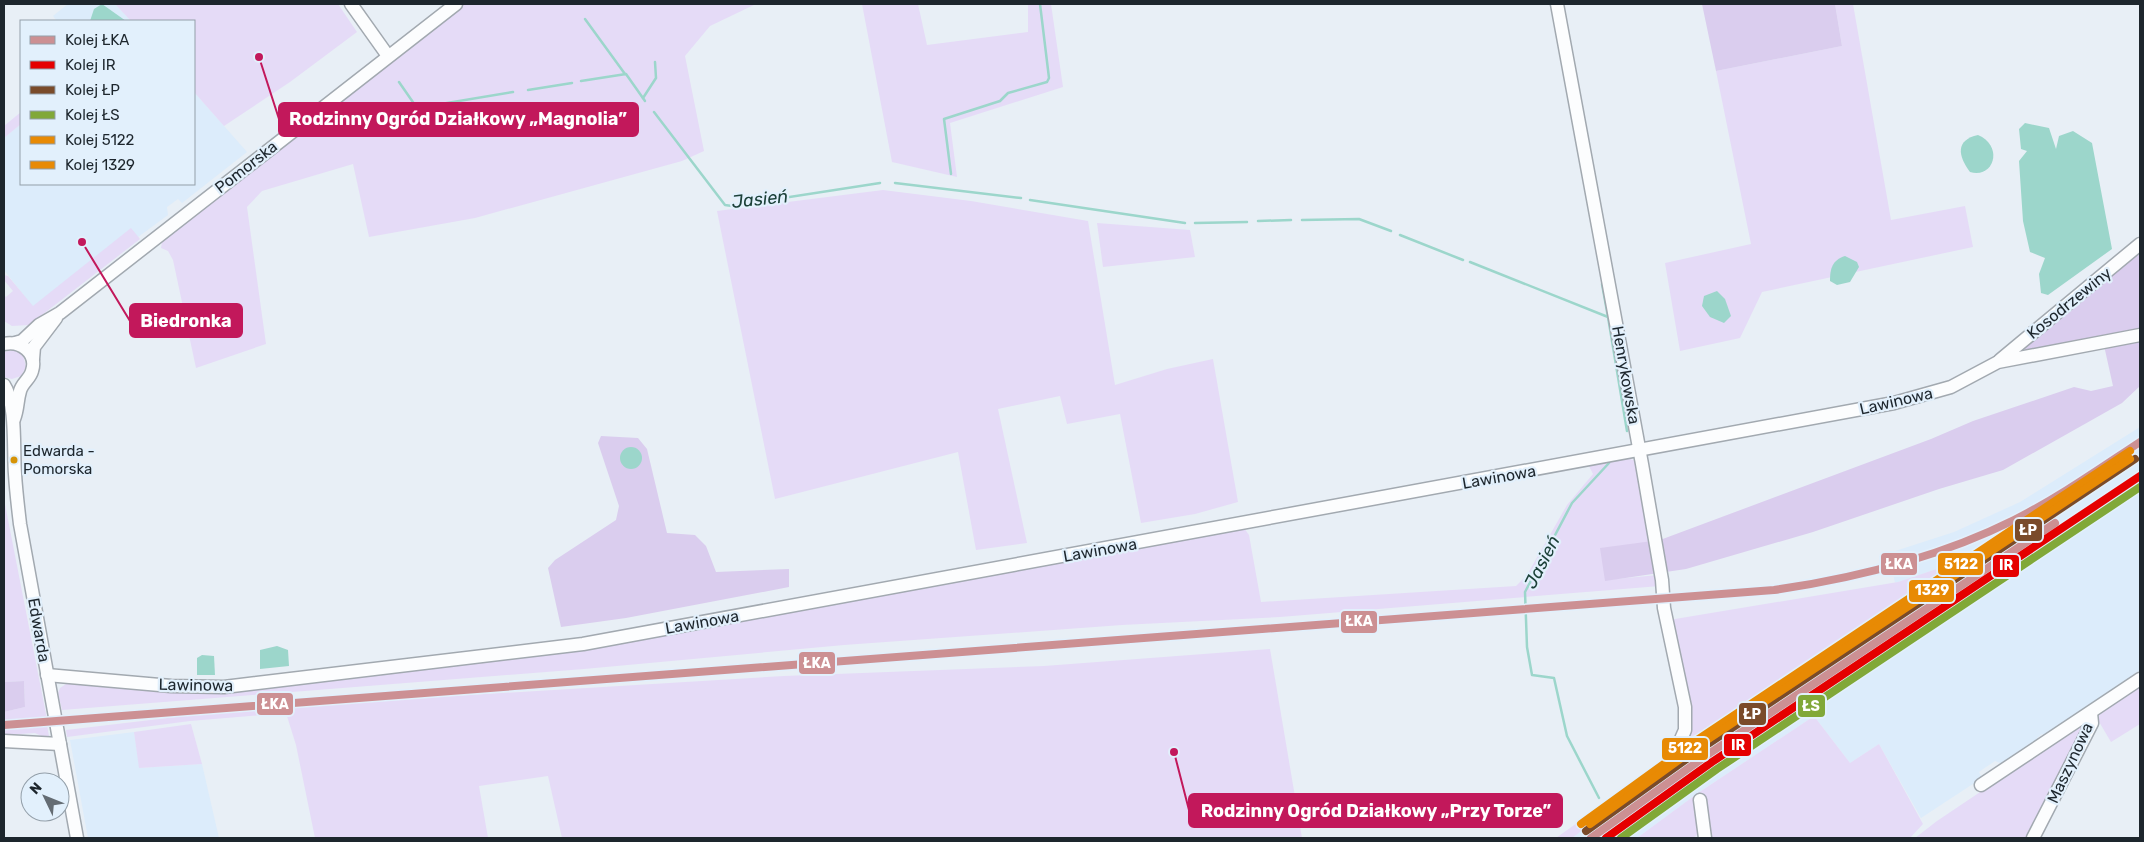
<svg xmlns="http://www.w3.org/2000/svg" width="2144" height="842" viewBox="0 0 2144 842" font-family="Rubik,sans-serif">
<rect width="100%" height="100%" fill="#e8eff6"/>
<g fill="#dcecfb">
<polygon points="68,4 115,4 131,21 57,21 53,16"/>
<polygon points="194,92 247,152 182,203 178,199 167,207 168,215 138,237 131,229 33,307 4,270 4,138 21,124 21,184 194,184"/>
<polygon points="2140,427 2140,670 2045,736 2042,734 2037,738 2037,742 2003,764 1995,761 1986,767 1979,772 1982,778 1921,818 1879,744 1850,763 1814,716 1698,793 1637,838 1572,838 1664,770 1688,746 1988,552 1895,583 1889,553 1954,532 2020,502"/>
<polygon points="134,732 140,768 202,764 219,838 88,838 70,740"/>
</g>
<g fill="#e5dbf7">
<polygon points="115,4 338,4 357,32 290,82 224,126 194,92 194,21 131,21"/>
<polygon points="464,4 756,4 710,26 685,56 704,151 682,161 475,218 369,237 353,164 262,191 247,207 266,344 196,368 173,260 168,251 161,248 162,242"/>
<polygon points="862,4 918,4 927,45 1028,32 1028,4 1051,4 1063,87 950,123 957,177 892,162"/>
<polygon points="1835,4 1853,4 1891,220 1965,206 1973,247 1762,292 1740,338 1680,351 1665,263 1751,244 1716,71 1842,46"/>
<polygon points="21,112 21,124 4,138 4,126"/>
<polygon points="883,190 971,201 1088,221 1115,385 1167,369 1213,359 1238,502 1195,514 1141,523 1120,414 1067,424 1060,396 998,409 1027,543 976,550 958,452 775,499 717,211"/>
<polygon points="1097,223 1190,230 1195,257 1103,267"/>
<polygon points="131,228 140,239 29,325 12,326 4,321 4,295 6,297 13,291 4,280 4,275 8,276 33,306"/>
<polygon points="14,350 23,355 26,367 21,376 12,379 4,377 4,352"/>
<polygon points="1626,457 1635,461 1650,542 1605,580 1658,575 1660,586 1280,617 1122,625 844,645 584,669 62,710 58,693 60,688 69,682 149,689 396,671 1244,528 1249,535 1261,602 1516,586 1527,575 1567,505 1593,474 1588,464"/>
<polygon points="4,499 45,709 47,719 4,722 4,712 25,707 24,681 4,682"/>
<polygon points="1990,551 1688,746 1689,721 1669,620 1898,582"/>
<polygon points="1270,649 1302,838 562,838 548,776 479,786 488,838 315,838 296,745 286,713 190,721 67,737 66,730 193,715 453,696 784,676 1044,666"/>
<polygon points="2140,684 2140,724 2111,742 2098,720 2100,712"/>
<polygon points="1814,716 1850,763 1879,744 1923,824 1910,838 1704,837 1700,833 1693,838 1637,838 1698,793"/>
<polygon points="191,724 202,764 139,768 134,732"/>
<polygon points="47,725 49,736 46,738 35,733 4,735 4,729"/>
<polygon points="2080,725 2085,729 2030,838 1915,838 1937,821"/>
<polygon points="1673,758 1674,761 1664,770 1572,838 1556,838 1660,764"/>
</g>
<g fill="#dacdee">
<polygon points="1702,4 1835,4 1842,46 1716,71"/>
<polygon points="2140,244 2140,386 2122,403 2003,470 1939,489 1813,532 1686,569 1605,581 1600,548 1660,540 1931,439 1973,421 2074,387 2091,391 2113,386 2103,341 1998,362"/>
<polygon points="601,436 638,438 647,449 667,533 695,535 706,546 716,572 789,569 789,587 626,618 561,627 548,568 555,560 616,520 619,506 598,443"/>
<polygon points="24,681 25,707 4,712 4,682"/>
</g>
<g fill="#9cd6cb">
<polygon points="102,4 126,21 90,21 94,9"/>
<polygon points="2025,123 2049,128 2056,149 2059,136 2073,131 2092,143 2112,249 2048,295 2041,293 2039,274 2045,258 2030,252 2023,221 2019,161 2027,151 2021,149 2019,129"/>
<path d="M1978 135C2004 146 1994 179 1970 172 1958 156 1955 140 1978 135Z"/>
<path d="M1845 256 1857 262 1859 267 1850 282 1837 285 1830 281C1830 269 1832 260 1845 256Z"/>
<polygon points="1717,291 1725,299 1731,316 1724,323 1710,317 1702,306 1704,296"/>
<circle cx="631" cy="458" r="11"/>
<polygon points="277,646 288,650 289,666 260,669 260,650"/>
<polygon points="202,655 214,656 215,675 197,675 197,658"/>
</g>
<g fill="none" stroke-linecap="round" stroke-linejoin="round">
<g stroke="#9cd6cb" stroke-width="2.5">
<polyline points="585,19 625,74"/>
<polyline points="581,81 626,74 645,101"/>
<polyline points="399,82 417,108 513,92"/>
<polyline points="528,90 572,83"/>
<polyline points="643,98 656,78 655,62"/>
<polyline points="654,112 725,205 732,206 880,183"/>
<polyline points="951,174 944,119 1000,101 1008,93 1047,82 1049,78 1040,4"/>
<polyline points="895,183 1021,198"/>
<polyline points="1030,200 1185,223"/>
<polyline points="1302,220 1359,219 1391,231"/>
<polyline points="1258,221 1291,220"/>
<polyline points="1195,223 1247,222"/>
<polyline points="1400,235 1463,260"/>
<polyline points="1470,262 1608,317 1627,431"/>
<polyline points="1602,284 1608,317"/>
<polyline points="1599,798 1567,736 1554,678 1532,675 1527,647 1525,592 1572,503 1609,463"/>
<polyline points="1602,805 1605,820"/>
</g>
<g stroke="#a2a9b0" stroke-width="15">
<g id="minor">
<polyline points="351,4 388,56"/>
<polyline points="1557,4 1642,464 1662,580 1664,608 1685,707 1685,730 1678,746"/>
<polyline points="15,343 22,341 39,325 60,313 456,4"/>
<path d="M4 344C20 340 38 353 32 371 30 379 22 383 20 391 17 401 18 409 14 419"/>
<polyline points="33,359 34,347 56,318"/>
<polyline points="2000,360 2140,244"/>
<path d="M4 385C17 404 13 451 15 474 16 491 18 507 20 524L77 838"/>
<polyline points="47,675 171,686 224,687 583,644 1894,403 1951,387 1998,362 2140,335"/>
<polyline points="4,741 60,744"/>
<polyline points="1981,785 2140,679"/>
<polyline points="1700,800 1705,838"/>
<polyline points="2033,838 2092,723 2091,713"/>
</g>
</g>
<use href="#minor" stroke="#fcfdfe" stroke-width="12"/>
<g stroke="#e2f0fc" stroke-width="11">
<g id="rail-1">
<path d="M4 725 1774 590C1857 578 1938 558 2014 520 2058 498 2099 469 2140 442"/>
<polyline points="1591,838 1707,755 2055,523"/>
</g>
</g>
<g stroke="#e2f0fc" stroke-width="11">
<polyline id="rail-2" points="1606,838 1712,762 2140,476"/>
</g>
<g stroke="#e2f0fc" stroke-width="11">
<polyline id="rail-3" points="1586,831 1702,748 2135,459"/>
</g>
<g stroke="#e2f0fc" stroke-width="11">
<polyline id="rail-4" points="1621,838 1717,769 2140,487"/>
</g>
<g stroke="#e2f0fc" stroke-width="11">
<polyline id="rail-5" points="1581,824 1697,740 2130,451"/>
</g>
<g stroke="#e2f0fc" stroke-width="11">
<polyline id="rail-6" points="1590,824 1701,744 2130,459"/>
</g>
<use href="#rail-1" stroke="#cc9093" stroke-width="8"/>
<use href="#rail-2" stroke="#e50000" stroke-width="8"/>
<use href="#rail-3" stroke="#7a4b2a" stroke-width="8"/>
<use href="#rail-4" stroke="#81a838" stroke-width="8"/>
<use href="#rail-5" stroke="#e88a04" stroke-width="8"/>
<use href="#rail-6" stroke="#e88a04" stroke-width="8"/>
</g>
<circle fill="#d69307" stroke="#e2f0fc" stroke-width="2" cx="14" cy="460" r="4.5"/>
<g text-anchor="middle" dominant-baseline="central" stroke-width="4.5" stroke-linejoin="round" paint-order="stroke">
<g font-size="15" fill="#1d262d" stroke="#e2f0fc" text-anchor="start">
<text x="23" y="451">Edwarda -<tspan x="23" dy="18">Pomorska</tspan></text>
</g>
<g font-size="16" fill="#1d262d" stroke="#e2f0fc">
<text transform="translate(246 167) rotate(-38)">Pomorska</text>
<text transform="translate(2069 303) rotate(-39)">Kosodrzewiny</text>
<text transform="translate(1626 375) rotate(80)">Henrykowska</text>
<text transform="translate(1896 401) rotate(-13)">Lawinowa</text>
<text transform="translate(1499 477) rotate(-10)">Lawinowa</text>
<text transform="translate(1100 550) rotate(-10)">Lawinowa</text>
<text transform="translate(702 622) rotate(-10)">Lawinowa</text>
<text transform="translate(39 630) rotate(80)">Edwarda</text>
<text transform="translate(196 685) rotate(1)">Lawinowa</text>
<text transform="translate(2070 763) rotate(-65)">Maszynowa</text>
</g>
<g font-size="18" font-style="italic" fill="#1c4139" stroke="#e2f0fc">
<text transform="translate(760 199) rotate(-6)">Jasień</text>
<text transform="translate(1542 562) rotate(-63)">Jasień</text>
</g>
</g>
<path fill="none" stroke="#c2185b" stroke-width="2" d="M259 57L279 119M82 242L130 321M1174 752L1189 810"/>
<g fill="#c2185b" stroke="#e2f0fc" stroke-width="2">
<circle cx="259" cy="57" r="5"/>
<circle cx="82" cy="242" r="5"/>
<circle cx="1174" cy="752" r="5"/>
</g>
<g fill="#c2185b" stroke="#c2185b" stroke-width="2">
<rect x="279" y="103" width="359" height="33" rx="5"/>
<rect x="130" y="304" width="112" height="33" rx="5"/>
<rect x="1189" y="794" width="373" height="33" rx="5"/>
</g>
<g font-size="18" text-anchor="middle" font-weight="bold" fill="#fff">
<text x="458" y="125">Rodzinny Ogród Działkowy „Magnolia”</text>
<text x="186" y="327">Biedronka</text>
<text x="1376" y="817">Rodzinny Ogród Działkowy „Przy Torze”</text>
</g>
<g stroke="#e2f0fc" stroke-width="2">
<rect x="2014" y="518" width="29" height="24" rx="5" fill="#7a4b2a"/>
<rect x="1937" y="552" width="47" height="24" rx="5" fill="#e88a04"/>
<rect x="1880" y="552" width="38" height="24" rx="5" fill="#cc9093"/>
<rect x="1992" y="554" width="28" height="24" rx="5" fill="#e50000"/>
<rect x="1908" y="579" width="47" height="24" rx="5" fill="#e88a04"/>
<rect x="1340" y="610" width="38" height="24" rx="5" fill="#cc9093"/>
<rect x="798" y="651" width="38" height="24" rx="5" fill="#cc9093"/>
<rect x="256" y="692" width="38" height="24" rx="5" fill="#cc9093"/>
<rect x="1797" y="694" width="29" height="24" rx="5" fill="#81a838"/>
<rect x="1738" y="702" width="29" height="24" rx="5" fill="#7a4b2a"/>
<rect x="1723" y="733" width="29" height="24" rx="5" fill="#e50000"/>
<rect x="1661" y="737" width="48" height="24" rx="5" fill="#e88a04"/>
</g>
<g font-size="14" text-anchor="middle" font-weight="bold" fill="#fff">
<text x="2028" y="535">ŁP</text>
<text x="1961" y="569">5122</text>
<text x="1899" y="569">ŁKA</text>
<text x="2006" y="570">IR</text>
<text x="1932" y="595">1329</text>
<text x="1359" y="626">ŁKA</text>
<text x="817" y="668">ŁKA</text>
<text x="275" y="709">ŁKA</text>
<text x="1811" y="711">ŁS</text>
<text x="1752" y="719">ŁP</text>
<text x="1738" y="750">IR</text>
<text x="1685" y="753">5122</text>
</g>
<rect width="2144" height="842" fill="none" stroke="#1d262d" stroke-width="10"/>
<rect x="20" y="20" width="175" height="165" fill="#e2f0fc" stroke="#939fa9"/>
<rect x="30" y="36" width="25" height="8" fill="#cc9093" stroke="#939fa9"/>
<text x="65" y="45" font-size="15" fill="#1d262d">Kolej ŁKA</text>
<rect x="30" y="61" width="25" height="8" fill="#e50000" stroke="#939fa9"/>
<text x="65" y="70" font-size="15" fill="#1d262d">Kolej IR</text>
<rect x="30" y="86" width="25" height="8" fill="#7a4b2a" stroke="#939fa9"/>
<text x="65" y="95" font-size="15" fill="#1d262d">Kolej ŁP</text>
<rect x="30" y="111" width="25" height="8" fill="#81a838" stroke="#939fa9"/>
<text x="65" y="120" font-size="15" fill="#1d262d">Kolej ŁS</text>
<rect x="30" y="136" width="25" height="8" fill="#e88a04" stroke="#939fa9"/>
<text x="65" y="145" font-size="15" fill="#1d262d">Kolej 5122</text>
<rect x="30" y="161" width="25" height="8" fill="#e88a04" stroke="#939fa9"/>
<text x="65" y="170" font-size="15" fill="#1d262d">Kolej 1329</text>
<g transform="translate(45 797) rotate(313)"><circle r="24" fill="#e2f0fc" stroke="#939fa9"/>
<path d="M0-4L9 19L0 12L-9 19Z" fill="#646c73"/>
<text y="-8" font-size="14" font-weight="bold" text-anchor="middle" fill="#1d262d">N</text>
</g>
</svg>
